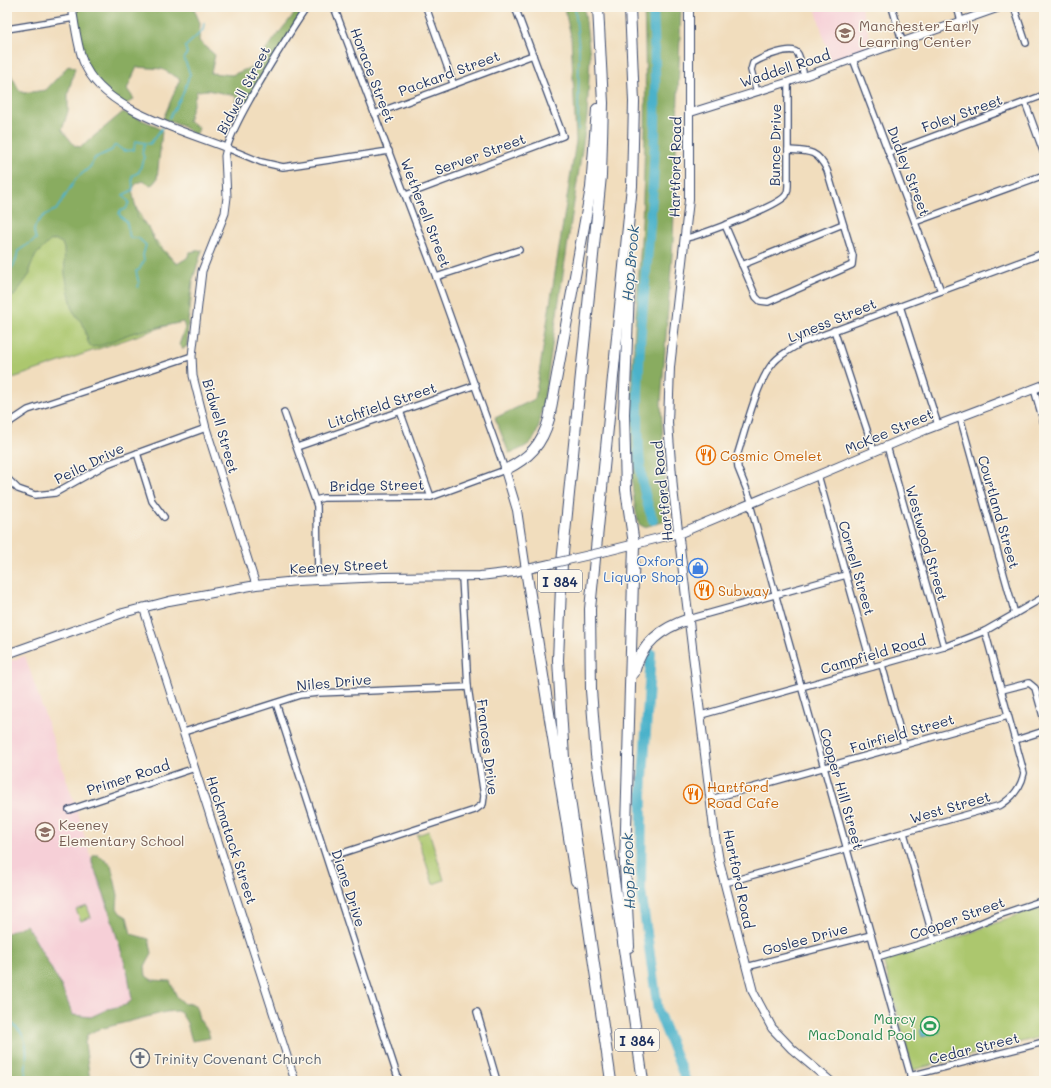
<svg xmlns="http://www.w3.org/2000/svg" width="1051" height="1088" viewBox="0 0 1051 1088" font-family="Mali,sans-serif">
<rect width="100%" height="100%" fill="#fbf7ec"/>
<filter id="ink" filterUnits="userSpaceOnUse"><feTurbulence type="fractalNoise" baseFrequency=".025" numOctaves="2"/><feDisplacementMap in="SourceGraphic" scale="8" xChannelSelector="R" yChannelSelector="G"/><feConvolveMatrix kernelMatrix="1 2 1 2 8 2 1 2 1" color-interpolation-filters="sRGB"/></filter>
<filter id="wash" filterUnits="userSpaceOnUse"><feTurbulence type="fractalNoise" baseFrequency=".012" numOctaves="4" result="noise"/><feDisplacementMap in="SourceGraphic" scale="16" xChannelSelector="R" yChannelSelector="G"/><feGaussianBlur stdDeviation="0.9" result="paint"/><feColorMatrix in="noise" values="0 0 0 0 0 0 0 0 0 0 0 0 0 0 0 0 0 1.4 0 .05"/><feComposite in="paint" operator="in"/></filter>
<g filter="url(#wash)">
<rect width="100%" height="100%" fill="#f1ddbd"/>
<g fill="#f6cfd7">
<polygon points="815,7 861,7 872,46 830,60"/>
<polygon points="25,656 78,814 94,868 104,894 128,974 132,997 132,1000 126,1005 108,1009 87,1018 73,1015 70,1013 61,986 32,934 22,925 7,933 7,662"/>
</g>
<g fill="#acc76e" stroke="#647b66">
<path d="M119 157C128 184 135 215 154 236L153 238 193 282 189 318 7 380V234Z"/>
<polygon points="429,831 444,880 433,884 417,835"/>
<polygon points="87,906 91,917 81,921 76,910"/>
<polygon points="1035,908 1041,910 1044,917 1044,1036 913,1070 883,960 946,942"/>
</g>
<g fill="#89ac61" stroke="#526e60">
<polygon points="76,7 199,7 194,9 200,23 199,41 215,55 211,73 232,75 254,66 278,34 299,8 289,7 307,7 239,120 236,96 208,90 197,91 188,121 199,128 196,136 182,126 163,119 180,79 162,69 137,67 127,89 134,99 123,106 96,83 82,56"/>
<path d="M564 7H584L590 56 587 117 544 399C537 429 542 444 509 453L495 418 535 399 576 141 571 36Z"/>
<path d="M644 7H681L673 241 661 403 667 521 644 527 639 524C631 496 631 467 631 437 630 371 637 306 641 241 645 163 647 84 644 7Z"/>
<path d="M69 65 75 68 68 94V111L62 130 75 146 81 147 123 112 154 125 162 131 157 179 153 184 150 185 143 181 136 184 132 190 138 218 148 227 157 246 177 264 187 258 190 252 202 250 192 282 189 302 187 346 183 349 179 345 185 328 183 322C166 326 150 328 133 333 120 337 105 347 91 347L88 342 84 326 73 311 65 274 64 249 62 243 56 240 50 241 36 255 30 267V274L14 296 8 298 7 297V67L19 90 24 93 46 90Z"/>
<polygon points="94,855 98,855 111,865 118,895 117,908 120,913 127,917 131,934 149,939 152,953 145,966 146,976 152,980 170,981 177,997 185,1004 191,1003 196,1006 199,1019 208,1031 210,1038 192,1041 187,1023 181,1013 177,1011 166,1012 96,1030 87,1035 85,1043 90,1081 7,1081 7,933 26,925 32,934 61,986 73,1015 91,1017 108,1009 126,1005 132,1000 128,974 104,894 92,863 92,858"/>
</g>
<polygon fill="#4bb2ca" stroke="#337094" points="926,1016 931,1018 936,1017 940,1032 922,1037 920,1030 929,1027 925,1020"/>
<g fill="none" stroke-linecap="round" stroke-linejoin="round">
<g stroke="#4bb2ca" stroke-width="1.5">
<polyline points="575,7 579,49 578,130"/>
<polyline points="169,118 182,96 190,74 184,58 187,53 185,47 203,30 204,23"/>
<path d="M7 272C15 267 16 260 18 251L36 239C35 236 34 233 34 230 36 220 48 212 56 210L76 179 90 167 95 158 112 150 114 146H117L124 151 134 150 135 141 150 144 162 128"/>
<polyline points="138,287 139,284 136,271 139,270 144,261 143,255 146,245 138,238 130,238 127,223 119,214 120,211 126,209 129,202 123,195 133,190 132,176 139,172 144,157 142,153 145,144"/>
<path d="M7 1020C32 1036 27 1051 25 1078L20 1081"/>
</g>
<g stroke="#4bb2ca" stroke-width="10">
<path d="M653 520C640 487 638 453 638 417 637 348 646 281 651 212 657 144 656 75 653 7"/>
<polyline points="651,653 642,794 641,891 658,1011 686,1081"/>
</g>
</g>
</g>
<g filter="url(#ink)">
<g fill="none" stroke-linecap="round" stroke-linejoin="round">
<g stroke="#3b496c" stroke-width="8">
<g id="minor">
<path d="M307 7C288 35 271 63 254 92 244 110 233 128 227 148L261 162 283 167 389 151"/>
<polyline points="426,7 453,83"/>
<polyline points="892,7 902,41"/>
<polyline points="957,7 961,21"/>
<polyline points="1014,7 1026,43"/>
<polyline points="7,29 74,18"/>
<polyline points="853,59 941,291"/>
<path d="M757 92 751 70 753 63C761 58 793 44 798 54 801 60 802 69 804 76"/>
<polyline points="1025,102 1044,154"/>
<polyline points="374,114 533,55"/>
<polyline points="889,153 1044,95"/>
<polyline points="406,195 563,136 515,7"/>
<polyline points="915,222 1044,175"/>
<path d="M725 225 756 297 760 301 768 302 852 265 853 256 827 170C817 150 809 151 788 150"/>
<path d="M686 238C701 235 779 206 786 195 787 193 788 189 788 186V82"/>
<polyline points="742,265 843,224"/>
<polyline points="436,277 519,250"/>
<polyline points="900,306 938,425"/>
<polyline points="834,330 874,451"/>
<polyline points="1034,389 1044,424"/>
<polyline points="400,411 431,497"/>
<polyline points="284,412 317,506 318,580"/>
<polyline points="960,417 1015,614"/>
<polyline points="7,428 10,422 28,410 192,356"/>
<polyline points="887,446 944,647"/>
<polyline points="297,447 476,385"/>
<polyline points="137,453 152,501 164,517"/>
<polyline points="818,475 872,667"/>
<polyline points="7,478 18,489 35,495 55,493 107,464 206,428"/>
<polyline points="316,500 323,498 431,497 505,470 436,277 334,7"/>
<path d="M752 503 738 468 737 456C745 432 757 380 774 362 781 354 791 349 801 343L1044 253"/>
<polyline points="750,504 912,1081"/>
<polyline points="689,619 846,575"/>
<polyline points="882,665 904,745"/>
<polyline points="1002,690 1029,683 1035,688 1044,720"/>
<polyline points="276,703 399,1081"/>
<polyline points="701,715 944,647 985,631 1044,597"/>
<polyline points="184,732 300,695 318,693 468,687"/>
<polyline points="1016,740 1044,731"/>
<polyline points="711,799 1008,716"/>
<polyline points="69,810 195,768"/>
<polyline points="904,833 934,941"/>
<polyline points="327,858 475,810 483,804 484,796 468,687 462,577"/>
<path d="M725 883 1001 805C1013 797 1021 788 1024 773L985 631"/>
<polyline points="877,957 954,934 999,915 1044,900"/>
<polyline points="746,967 871,935"/>
<polyline points="477,1012 497,1081"/>
<polyline points="910,1076 1044,1042"/>
</g>
</g>
<g stroke="#3b496c" stroke-width="9">
<g id="tertiary">
<path d="M72 7C75 25 77 44 83 61 101 110 182 130 227 148L225 156 227 197 225 213 202 271 192 356 193 376 206 428 256 585"/>
<polyline points="689,113 788,82 1001,7"/>
<polyline points="143,607 295,1081"/>
</g>
</g>
<g stroke="#3b496c" stroke-width="10">
<g id="secondary">
<polyline points="689,7 689,200 670,367 668,423 673,489 715,837 719,861 753,992 772,1028 792,1049 830,1081"/>
<polyline points="505,470 517,510 526,570"/>
<polyline points="607,551 683,532 925,430 1044,385"/>
<polyline points="7,654 123,613 169,601 256,585 297,581 383,577 480,576 514,572 550,564"/>
</g>
</g>
<g stroke="#3b496c" stroke-width="12">
<g id="motorway">
<polyline points="598,7 603,103 601,176 562,563 558,660 564,758 611,1081"/>
<polyline points="630,7 634,102 632,186 590,609 591,690 596,755 643,1081"/>
<path d="M505 470C529 458 542 445 549 419L591 188 597 109"/>
<polyline points="526,570 576,881"/>
<path d="M634 673C641 643 662 628 689 619"/>
<polyline points="629,947 625,864 634,544 626,490 624,414 630,266"/>
</g>
</g>
<use href="#minor" stroke="#fff" stroke-width="5.5"/>
<use href="#tertiary" stroke="#fff" stroke-width="7"/>
<use href="#secondary" stroke="#fff" stroke-width="8"/>
<use href="#motorway" stroke="#fff" stroke-width="10"/>
<g stroke="#3b496c" stroke-width="10" stroke-linecap="butt">
<polyline id="secondary-bridge" points="550,564 607,551"/>
</g>
<use href="#secondary-bridge" stroke="#fff" stroke-width="8"/>
</g>
</g>
<defs>
<g id="school-ring" transform="scale(1)"><circle r="9.5" fill="#fbf7ec" stroke="#8d6e63" stroke-width="1.5"/><path d="M0-5L7-2L0 1L-7-2ZM-4 1L0 2.5L4 1V4Q0 6-4 4Z" fill="#8d6e63"/></g>
<g id="restaurant-ring" transform="scale(1)"><circle r="9.5" fill="#fbf7ec" stroke="#e8710a" stroke-width="1.5"/><path d="M-5-6h1v4h1v-4h1v4h1v-4h1v5L-1.5 .5V6h-2V.5L-5-1ZM5-6V6H3V1.5H1.5Q1.5-4 5-6Z" fill="#e8710a"/></g>
<g id="shop-ring" transform="scale(1)"><circle r="9.5" fill="#fbf7ec" stroke="#3f7fe0" stroke-width="1.5"/><path d="M-5-2.5h2.3a2.7 3.5 0 0 1 5.4 0H5L5.5 6h-11ZM-1.5-2.5h3a1.5 2.3 0 0 0-3 0Z" fill="#3f7fe0"/></g>
<g id="stadium-ring" transform="scale(1)"><circle r="9.5" fill="#fbf7ec" stroke="#2e9e5b" stroke-width="1.5"/><path d="M0-5a6.5 5 0 1 0 0 10a6.5 5 0 1 0 0-10ZM-3.5-1.8h7v3.6h-7Z" fill="#2e9e5b"/></g>
<g id="church-ring" transform="scale(1)"><circle r="9.5" fill="#fbf7ec" stroke="#6b7280" stroke-width="1.5"/><path d="M-1.2-6h2.4v3.5h3.3v2.4h-3.3V6h-2.4V-.1h-3.3v-2.4h3.3Z" fill="#6b7280"/></g>
</defs>
<g fill-rule="evenodd">
<use href="#school-ring" x="845" y="33"/>
<use href="#restaurant-ring" x="706" y="455"/>
<use href="#shop-ring" x="698" y="568"/>
<use href="#restaurant-ring" x="704" y="590"/>
<use href="#restaurant-ring" x="693" y="794"/>
<use href="#school-ring" x="45" y="832"/>
<use href="#stadium-ring" x="930" y="1026"/>
<use href="#church-ring" x="140" y="1058"/>
</g>
<g text-anchor="middle" dominant-baseline="central" stroke-width="3" stroke-linejoin="round" paint-order="stroke">
<g fill="#fbf7ec" stroke="#5e6b89" stroke-width="1">
<rect x="538" y="570" width="44" height="22" rx="3"/>
<rect x="615" y="1029" width="44" height="22" rx="3"/>
</g>
<g font-size="13" font-weight="bold" fill="#1b2f5e">
<text x="560" y="581">I 384</text>
<text x="637" y="1040">I 384</text>
</g>
<g font-size="14" fill="#785e54" stroke="#fbf7ec" text-anchor="start">
<text x="859" y="25">Manchester Early<tspan x="859" dy="16">Learning Center</tspan></text>
<text x="59" y="824">Keeney<tspan x="59" dy="16">Elementary School</tspan></text>
</g>
<g font-size="14" fill="#1b2f5e" stroke="#fbf7ec">
<text transform="translate(785 68) rotate(-18)">Waddell Road</text>
<text transform="translate(449 73) rotate(-20)">Packard Street</text>
<text transform="translate(373 75) rotate(69)">Horace Street</text>
<text transform="translate(243 90) rotate(-62)">Bidwell Street</text>
<text transform="translate(962 113) rotate(-20)">Foley Street</text>
<text transform="translate(775 145) rotate(-89)">Bunce Drive</text>
<text transform="translate(480 154) rotate(-20)">Server Street</text>
<text transform="translate(675 167) rotate(-89)">Hartford Road</text>
<text transform="translate(909 171) rotate(69)">Dudley Street</text>
<text transform="translate(426 213) rotate(69)">Wetherell Street</text>
<text transform="translate(832 320) rotate(-22)">Lyness Street</text>
<text transform="translate(382 405) rotate(-19)">Litchfield Street</text>
<text transform="translate(221 426) rotate(74)">Bidwell Street</text>
<text transform="translate(889 431) rotate(-23)">McKee Street</text>
<text transform="translate(89 463) rotate(-26)">Peila Drive</text>
<text transform="translate(377 485) rotate(-1)">Bridge Street</text>
<text transform="translate(662 491) rotate(-96)">Hartford Road</text>
<text transform="translate(999 512) rotate(74)">Courtland Street</text>
<text transform="translate(927 543) rotate(74)">Westwood Street</text>
<text transform="translate(339 566) rotate(-3)">Keeney Street</text>
<text transform="translate(857 568) rotate(74)">Cornell Street</text>
<text transform="translate(873 654) rotate(-16)">Campfield Road</text>
<text transform="translate(334 682) rotate(-5)">Niles Drive</text>
<text transform="translate(902 733) rotate(-16)">Fairfield Street</text>
<text transform="translate(488 747) rotate(83)">Frances Drive</text>
<text transform="translate(128 777) rotate(-18)">Primer Road</text>
<text transform="translate(842 789) rotate(74)">Cooper Hill Street</text>
<text transform="translate(950 807) rotate(-16)">West Street</text>
<text transform="translate(232 840) rotate(72)">Hackmatack Street</text>
<text transform="translate(739 879) rotate(78)">Hartford Road</text>
<text transform="translate(349 888) rotate(72)">Diane Drive</text>
<text transform="translate(957 918) rotate(-20)">Cooper Street</text>
<text transform="translate(805 939) rotate(-15)">Goslee Drive</text>
<text transform="translate(974 1048) rotate(-14)">Cedar Street</text>
</g>
<g font-size="14" fill="#c56008" stroke="#fbf7ec" text-anchor="start">
<text x="720" y="455">Cosmic Omelet</text>
<text x="718" y="590">Subway</text>
<text x="707" y="786">Hartford<tspan x="707" dy="16">Road Cafe</tspan></text>
</g>
<g font-size="14" fill="#366cbe" stroke="#fbf7ec" text-anchor="end">
<text x="684" y="560">Oxford<tspan x="684" dy="16">Liquor Shop</tspan></text>
</g>
<g font-size="14" fill="#27864d" stroke="#fbf7ec" text-anchor="end">
<text x="916" y="1018">Marcy<tspan x="916" dy="16">MacDonald Pool</tspan></text>
</g>
<g font-size="14" fill="#5b616d" stroke="#fbf7ec" text-anchor="start">
<text x="154" y="1058">Trinity Covenant Church</text>
</g>
<g font-size="15" font-style="italic" fill="#2c5d84" stroke="#fbf7ec">
<text transform="translate(630 263) rotate(-85)">Hop Brook</text>
<text transform="translate(628 871) rotate(-92)">Hop Brook</text>
</g>
</g>
<rect width="1051" height="1088" fill="none" stroke="#fbf7ec" stroke-width="24"/>
</svg>
